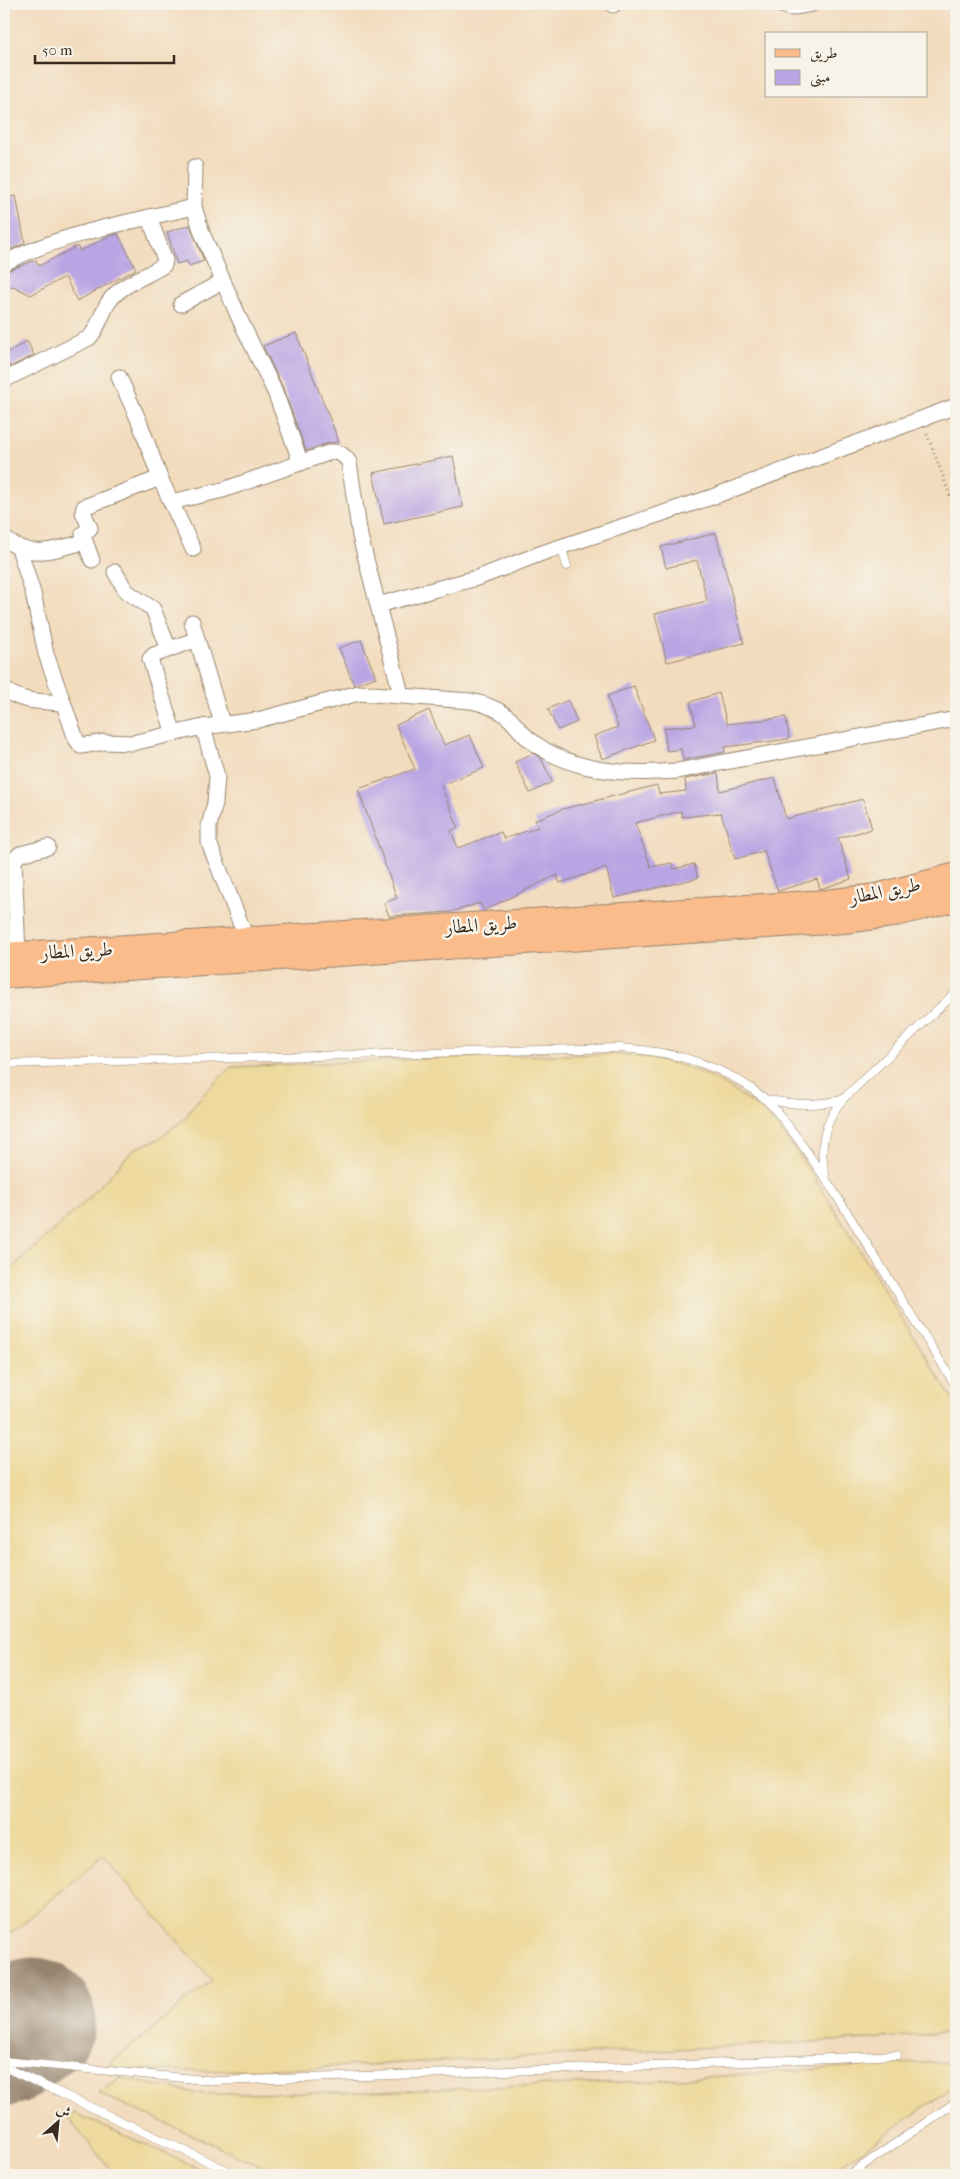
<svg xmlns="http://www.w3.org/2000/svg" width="960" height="2179" viewBox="0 0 960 2179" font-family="'IM FELL French Canon',Amiri,serif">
<rect width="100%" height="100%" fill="#f7f3e8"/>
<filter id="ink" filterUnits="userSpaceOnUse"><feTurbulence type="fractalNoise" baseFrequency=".02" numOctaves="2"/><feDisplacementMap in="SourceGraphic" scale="10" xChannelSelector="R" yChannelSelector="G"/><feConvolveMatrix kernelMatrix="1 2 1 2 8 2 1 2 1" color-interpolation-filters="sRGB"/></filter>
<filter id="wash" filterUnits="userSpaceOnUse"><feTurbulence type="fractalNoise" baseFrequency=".0096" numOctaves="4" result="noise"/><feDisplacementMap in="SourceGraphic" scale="20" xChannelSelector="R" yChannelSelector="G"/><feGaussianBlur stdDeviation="1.12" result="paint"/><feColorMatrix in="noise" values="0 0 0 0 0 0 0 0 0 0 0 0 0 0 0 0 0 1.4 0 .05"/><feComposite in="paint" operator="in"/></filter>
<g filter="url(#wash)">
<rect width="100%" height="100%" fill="#f2dcbd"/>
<g fill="#eeda9e" stroke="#94825e">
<polygon points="617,1054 646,1057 677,1064 706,1075 730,1088 763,1111 790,1142 826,1196 956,1405 956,2032 871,2039 306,2068 207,2071 118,2070 110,2063 212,1980 103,1856 4,1939 4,1275 88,1199 135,1148 157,1140 184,1119 199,1099 231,1067 492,1056"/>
<polygon points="956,2062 956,2085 827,2175 282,2175 98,2093 121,2078 201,2094 346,2093 651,2081 887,2064"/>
<polygon points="75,2113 213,2175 115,2175 68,2118"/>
</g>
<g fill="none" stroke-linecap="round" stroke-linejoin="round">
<polyline stroke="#96836e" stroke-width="125" points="4,2044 33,2020"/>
</g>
<g id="blocks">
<g fill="#b9a4e4">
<polygon points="16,196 25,243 4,253 4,198"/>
<polygon points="190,225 204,261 189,266 187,261 177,264 167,232"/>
<polygon points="118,234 136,269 77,301 65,277 31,295 13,286 4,290 4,272 36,260 39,266 77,246 80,251 109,236"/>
<polygon points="296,333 339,442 328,443 306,451 283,388 263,346"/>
<polygon points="27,341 34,355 10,367 4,354"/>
<polygon points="453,456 463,507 384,524 373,473"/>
<polygon points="716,533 744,643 667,662 655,614 707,601 697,560 666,568 661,547"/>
<polygon points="361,640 376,677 354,685 339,648"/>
<polygon points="634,686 654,740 602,759 594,736 618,727 607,696"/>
<polygon points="719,693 727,724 786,717 789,739 725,747 725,752 683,760 681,749 667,751 664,728 696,725 690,702"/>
<polygon points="568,700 577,722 558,730 548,709"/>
<polygon points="429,710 444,745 470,735 484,768 441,785 458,827 451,831 458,848 501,832 504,839 538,827 535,820 563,809 657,785 659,794 686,791 685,779 718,773 720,791 775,778 786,819 863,799 872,829 838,838 851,879 820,889 817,879 778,891 764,851 735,859 721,813 682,817 681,811 635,823 651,867 672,863 674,869 694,864 698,878 614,898 606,868 560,883 557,875 484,910 480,903 451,912 389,916 384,903 397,898 358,789 415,769 396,725"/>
<polygon points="533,753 541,758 552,782 530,793 515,762"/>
</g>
</g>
</g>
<g filter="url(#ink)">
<use href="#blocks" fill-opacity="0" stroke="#96836e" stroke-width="1"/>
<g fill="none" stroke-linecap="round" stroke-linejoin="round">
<g stroke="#96836e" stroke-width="9">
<g id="lane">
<polyline points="561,546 567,566"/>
<path d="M4 1064 620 1048C672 1051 723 1064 764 1098 777 1110 788 1126 798 1139 814 1162 830 1185 845 1209 882 1268 919 1327 956 1386"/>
<path d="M765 1099C791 1105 815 1106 842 1100"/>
<path d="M825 1174C818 1146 825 1122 842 1100L956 992"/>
<polyline points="4,2061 216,2081 682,2065 897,2055"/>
<polyline points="4,2067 237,2175"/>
<polyline points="849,2175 956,2102"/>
</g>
</g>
<g stroke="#96836e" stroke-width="17">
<g id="street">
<polyline points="778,4 791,8 812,4"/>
<polyline points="613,5 614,4"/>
<polyline points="195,167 194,207 202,233 241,322 275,392 301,463"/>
<path d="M4 263C63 233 130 222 194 207"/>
<polyline points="181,304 223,281"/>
<polyline points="119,377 139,421 160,478 193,549"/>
<path d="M4 380 89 338C99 328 101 314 108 303 120 284 146 277 164 265L165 260 149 217"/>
<path d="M171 502 223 490 331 452C340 452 344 455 349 462L360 536 401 694"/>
<path d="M4 538C30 560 53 550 84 542L83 534 90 528 83 512 84 507 160 478"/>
<polyline points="85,541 92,560"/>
<path d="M19 548 33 593 46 654 76 739 81 746 105 742 132 743 203 727 258 720 359 693 471 701C485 704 498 708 509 718 516 725 522 734 530 740 572 773 626 775 677 771L956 719"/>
<polyline points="115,572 126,591 153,609 169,649"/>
<polyline points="378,605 480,577 542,553 712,497 956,406"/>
<polyline points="192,622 222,723"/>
<path d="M4 689C22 703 41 701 63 703"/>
<polyline points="203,727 217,776 215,803 209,826 209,843 247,940"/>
<polyline points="174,734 150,659 154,655 197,639"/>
<polyline points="18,954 14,860 20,854 48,847"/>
</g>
</g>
<g stroke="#96836e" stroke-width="26">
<g id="primary">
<polyline points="4,955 826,902 876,896 956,875"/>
<polyline points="4,976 844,921 892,915 956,899"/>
</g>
</g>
<polyline stroke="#96836e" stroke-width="3" stroke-dasharray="1 4" stroke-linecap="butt" points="927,434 956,511"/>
<use href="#lane" stroke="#fff" stroke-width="8"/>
<use href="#street" stroke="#fff" stroke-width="15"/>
<use href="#primary" stroke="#fabc8b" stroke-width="24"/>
</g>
</g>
<g text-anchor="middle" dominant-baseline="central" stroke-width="5" stroke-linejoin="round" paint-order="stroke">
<g font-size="19" fill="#3b2a1e" stroke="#f7f3e8">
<text transform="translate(885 891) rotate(-11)">طريق المطار</text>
<text transform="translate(481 925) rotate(-4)">طريق المطار</text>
<text transform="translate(77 951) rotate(-3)">طريق المطار</text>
</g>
</g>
<rect width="960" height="2179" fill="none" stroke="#f7f3e8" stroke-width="20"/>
<rect x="765" y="32" width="162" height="65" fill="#f7f3e8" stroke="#aca397"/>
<rect x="775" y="49" width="25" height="8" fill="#fabc8b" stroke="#aca397"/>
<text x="810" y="58" font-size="15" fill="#3b2a1e">طريق</text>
<rect x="775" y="70" width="25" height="15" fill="#b9a4e4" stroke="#aca397"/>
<text x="810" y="82" font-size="15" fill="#3b2a1e">مبنى</text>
<g transform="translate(58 2122) rotate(27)" stroke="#f7f3e8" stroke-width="4" paint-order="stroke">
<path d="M0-4L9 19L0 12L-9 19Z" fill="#3b2a1e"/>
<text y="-8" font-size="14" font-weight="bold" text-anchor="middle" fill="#3b2a1e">ش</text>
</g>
<path d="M35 55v8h139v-8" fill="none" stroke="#3b2a1e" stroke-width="2.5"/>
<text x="42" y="55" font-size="15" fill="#3b2a1e" stroke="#f7f3e8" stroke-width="4" paint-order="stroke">50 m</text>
</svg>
